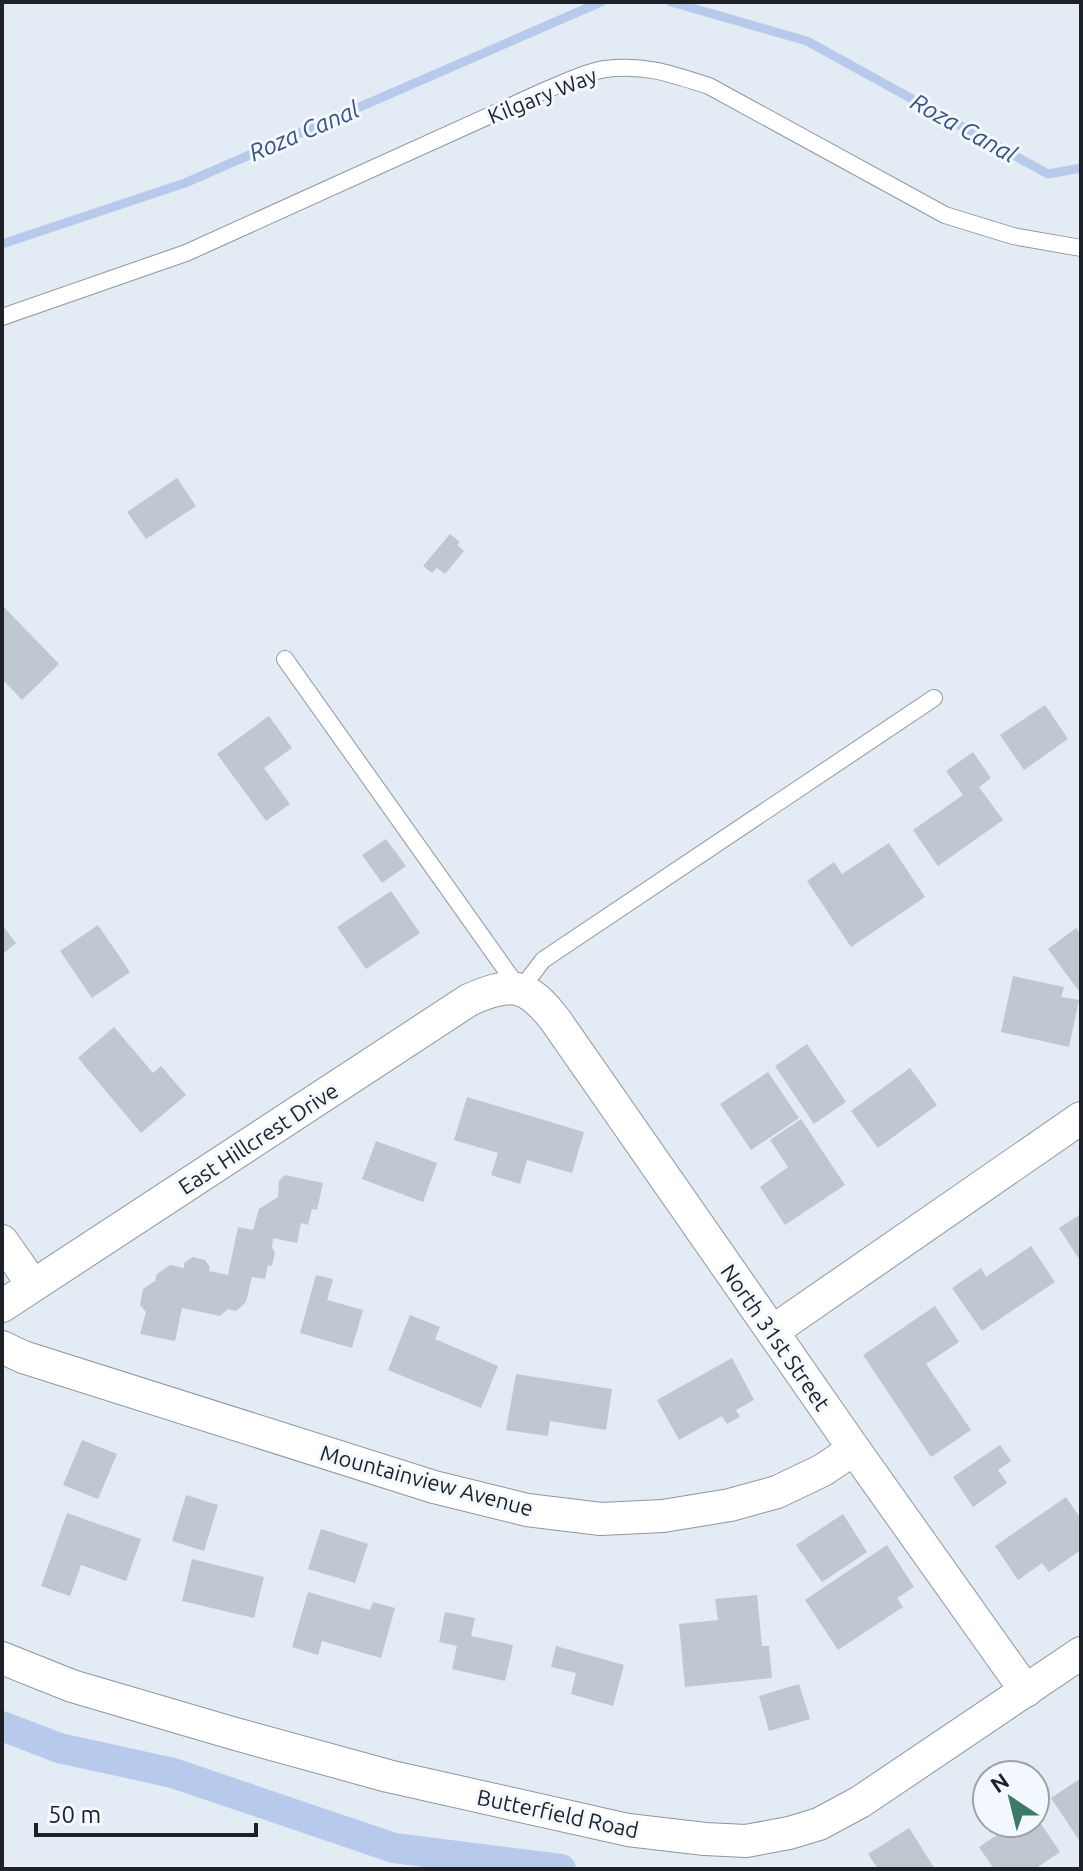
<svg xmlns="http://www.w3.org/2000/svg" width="1083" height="1871" viewBox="0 0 1083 1871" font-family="Ubuntu,sans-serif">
<rect width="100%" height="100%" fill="#e3ebf5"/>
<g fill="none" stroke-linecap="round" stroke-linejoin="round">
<g stroke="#b7caec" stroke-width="9">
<polyline points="671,2 807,41 1048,174 1081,168"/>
<polyline points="2,244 185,183 601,2"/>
</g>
<polyline stroke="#b7caec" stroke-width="30" points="2,1726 59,1748 173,1773 394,1848 561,1869"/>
</g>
<g fill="#bfc7d1">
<polygon points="177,478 196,506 146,539 127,512"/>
<polygon points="450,534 460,542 457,545 464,551 445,574 437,568 432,573 423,566"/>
<polygon points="2,605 59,664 22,700 2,679"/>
<polygon points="1045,705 1068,739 1024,770 1000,735"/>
<polygon points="269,716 292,748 264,768 290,804 266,821 217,754"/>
<polygon points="973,752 991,778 979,787 1003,820 938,866 913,830 963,795 946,771"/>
<polygon points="386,839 406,866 382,883 362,855"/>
<polygon points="889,843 925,897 851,947 807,881 834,862 842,874"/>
<polygon points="391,891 420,933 366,969 337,927"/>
<polygon points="2,925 16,943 2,955"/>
<polygon points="98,925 130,972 92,998 60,951"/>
<polygon points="1076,928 1081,935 1081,994 1048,949"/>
<polygon points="1013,976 1064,987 1061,997 1079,1000 1069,1047 1001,1032"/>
<polygon points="114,1027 153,1073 161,1066 186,1095 141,1133 78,1058"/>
<polygon points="807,1044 846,1102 814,1124 775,1066"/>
<polygon points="910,1068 937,1105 878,1148 851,1111"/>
<polygon points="768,1072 799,1118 751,1150 720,1104"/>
<polygon points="467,1097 584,1132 572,1173 527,1160 520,1184 491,1175 498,1153 454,1140"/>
<polygon points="801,1119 845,1185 785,1225 760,1187 788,1167 770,1140"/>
<polygon points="376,1141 437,1163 423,1202 362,1179"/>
<polygon points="285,1175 323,1183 317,1210 312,1209 308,1225 301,1223 297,1243 273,1238 272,1248 275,1252 272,1266 268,1265 265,1279 252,1277 246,1302 236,1311 228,1309 220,1316 182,1308 175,1341 140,1334 146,1312 140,1305 143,1289 155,1281 157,1274 170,1265 184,1268 184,1263 193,1257 205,1260 210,1267 209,1271 228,1275 238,1227 253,1230 259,1209 278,1197 279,1181"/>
<polygon points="1081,1214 1081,1262 1059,1228"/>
<polygon points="1031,1246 1055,1282 982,1331 952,1288 981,1268 986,1277"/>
<polygon points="316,1275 333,1279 327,1300 363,1310 352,1348 300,1333"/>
<polygon points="935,1306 959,1342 926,1364 971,1430 931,1457 863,1355"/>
<polygon points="410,1315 440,1327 435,1339 498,1366 481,1408 388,1370"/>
<polygon points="732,1358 754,1400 736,1410 740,1417 727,1424 722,1416 679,1440 657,1400"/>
<polygon points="516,1374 612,1389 606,1430 550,1421 548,1436 506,1430"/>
<polygon points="82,1440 117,1454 98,1499 63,1485"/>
<polygon points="1000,1445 1011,1461 998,1470 1007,1483 973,1507 953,1477"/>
<polygon points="186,1495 218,1505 204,1551 172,1541"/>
<polygon points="1066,1497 1081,1519 1081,1550 1049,1572 1042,1563 1018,1580 995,1546"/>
<polygon points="67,1513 141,1539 126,1581 81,1565 70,1596 41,1586"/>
<polygon points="843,1514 867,1552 822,1582 796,1545"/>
<polygon points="321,1529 368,1544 355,1583 308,1569"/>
<polygon points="887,1545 914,1587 897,1598 903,1607 838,1650 805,1600"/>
<polygon points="192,1559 264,1577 254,1618 182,1601"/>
<polygon points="308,1592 370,1610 373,1602 395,1608 381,1658 322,1641 318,1655 292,1647"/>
<polygon points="757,1595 762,1646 769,1646 772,1678 685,1687 679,1624 718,1620 715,1599"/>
<polygon points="445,1612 475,1618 471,1636 513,1645 505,1681 452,1669 457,1646 439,1642"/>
<polygon points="556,1646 624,1665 613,1706 571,1694 576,1673 551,1667"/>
<polygon points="799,1684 810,1719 769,1731 759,1696"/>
<polygon points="1081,1778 1081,1843 1051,1798"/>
<polygon points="1035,1815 1060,1852 1035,1869 994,1869 979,1847 1015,1823 1035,1823"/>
<polygon points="909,1828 935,1869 878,1869 868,1854"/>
</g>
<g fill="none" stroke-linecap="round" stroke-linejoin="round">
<g stroke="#8e969f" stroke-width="18">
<g id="lane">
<path d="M2 317 186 253 546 90C564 83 585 72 605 69 645 64 672 74 709 86L945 215 1013 236 1081 248"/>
<polyline points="285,659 520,990 543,960 934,698"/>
</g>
</g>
<g stroke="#8e969f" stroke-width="34">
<g id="street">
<polyline points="2,1241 33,1285"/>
<path d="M2 1306 469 1000C512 981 527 983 556 1021L854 1449 1026 1691"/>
<polyline points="773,1331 1081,1118"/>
<polyline points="2,1347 23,1357 434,1487 527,1510 601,1519 663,1516 730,1505 777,1492 823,1470 854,1449"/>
<polyline points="2,1658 72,1686 232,1733 388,1776 628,1830 705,1839 746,1841 789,1833 819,1824 860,1802 1081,1653"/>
</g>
</g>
<use href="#lane" stroke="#fff" stroke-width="16"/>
<use href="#street" stroke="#fff" stroke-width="32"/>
</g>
<g text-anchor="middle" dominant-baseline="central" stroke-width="6" stroke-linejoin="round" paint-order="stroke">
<g font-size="22" fill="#1d2024" stroke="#f3f8fe">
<text transform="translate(542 95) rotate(-22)">Kilgary Way</text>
<text transform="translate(258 1138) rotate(-33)">East Hillcrest Drive</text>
<text transform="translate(776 1337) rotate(55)">North 31st Street</text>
<text transform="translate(427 1480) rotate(15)">Mountainview Avenue</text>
<text transform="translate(558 1813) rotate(12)">Butterfield Road</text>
</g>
<g font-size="24" font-style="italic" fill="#395280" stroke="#f3f8fe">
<text transform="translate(964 128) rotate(29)">Roza Canal</text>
<text transform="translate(304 131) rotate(-23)">Roza Canal</text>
</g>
</g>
<rect width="1083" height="1871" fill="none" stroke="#1d2024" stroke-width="8"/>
<g transform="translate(1011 1799) rotate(325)"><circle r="38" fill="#f3f8fe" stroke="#9da2a7" stroke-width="2"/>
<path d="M0-6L14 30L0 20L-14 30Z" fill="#3b7a69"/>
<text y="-12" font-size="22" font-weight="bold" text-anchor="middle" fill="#1d2024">N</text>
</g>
<path d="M36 1823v12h220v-12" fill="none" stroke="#1d2024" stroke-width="4"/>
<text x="48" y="1823" font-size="24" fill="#1d2024" stroke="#f3f8fe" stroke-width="6" paint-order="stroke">50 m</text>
</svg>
